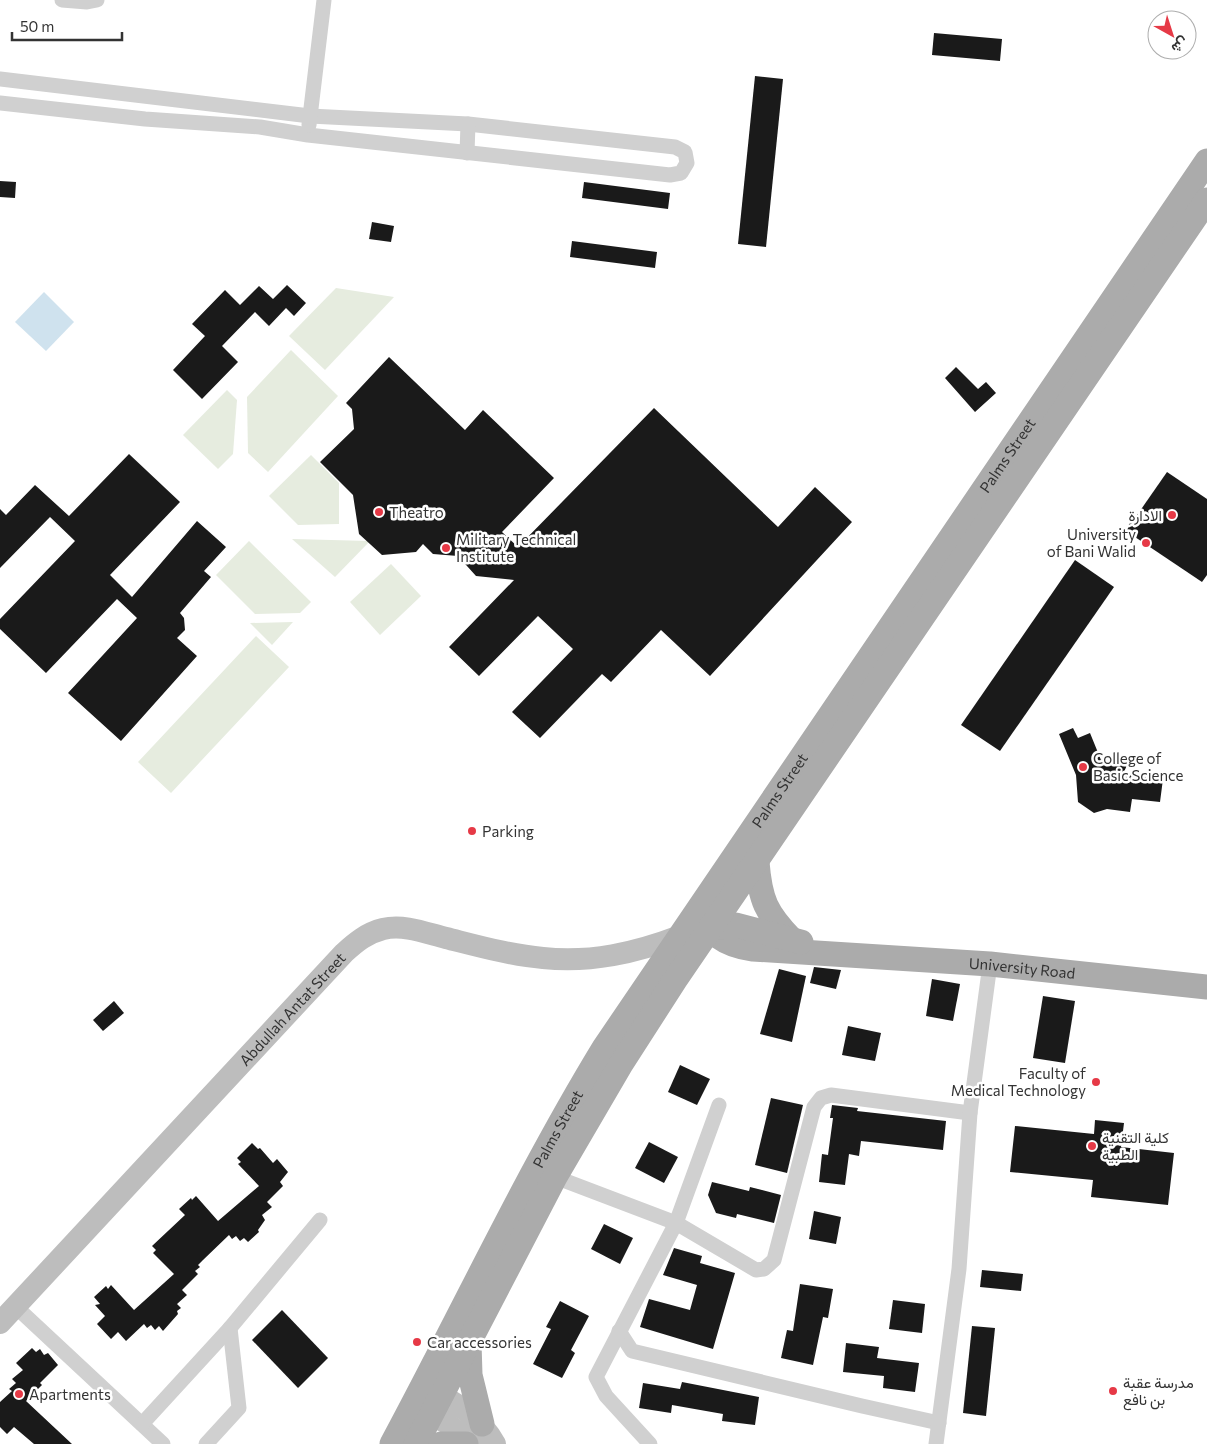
<svg xmlns="http://www.w3.org/2000/svg" width="1207" height="1444" viewBox="0 0 1207 1444" font-family="Commissioner,Vazirmatn,sans-serif">
<rect width="100%" height="100%" fill="#fff"/>
<g fill="#e6ecdf">
<polygon points="336,288 394,297 325,370 289,336"/>
<polygon points="291,350 338,396 268,472 248,453 247,397"/>
<polygon points="227,390 237,400 233,454 218,469 183,435"/>
<polygon points="311,455 339,483 339,524 298,525 269,496"/>
<polygon points="292,539 370,541 335,577"/>
<polygon points="249,541 311,602 300,613 255,614 216,575"/>
<polygon points="391,564 421,596 380,635 350,602"/>
<polygon points="293,622 272,645 250,623"/>
<polygon points="256,636 289,667 171,793 138,762"/>
</g>
<polygon fill="#cfe2ee" points="44,292 74,322 46,351 15,322"/>
<g fill="#1a1a1a">
<polygon points="934,33 1002,39 1000,61 932,55"/>
<polygon points="755,76 783,79 766,247 738,244"/>
<polygon points="0,181 16,182 15,198 0,197"/>
<polygon points="584,182 670,193 668,209 582,198"/>
<polygon points="372,222 394,226 391,242 369,239"/>
<polygon points="572,241 657,252 655,268 570,257"/>
<polygon points="287,285 306,303 294,316 286,308 269,326 255,312 222,346 238,362 202,399 173,370 205,336 192,324 225,290 240,305 259,286 273,299"/>
<polygon points="389,357 465,430 483,410 554,478 502,532 518,547 654,408 778,527 815,487 852,522 710,676 661,630 611,682 602,674 540,738 512,712 573,649 538,616 479,676 449,647 514,580 476,576 458,556 433,554 423,544 416,552 382,555 359,534 353,495 320,462 354,429 352,409 346,403"/>
<polygon points="956,367 978,389 986,382 996,393 975,412 945,378"/>
<polygon points="129,454 180,502 110,575 132,597 197,521 226,547 204,571 211,577 180,613 184,618 185,630 177,638 197,656 121,741 68,693 137,618 117,599 46,673 0,629 0,619 75,541 50,517 0,568 0,509 6,515 35,485 69,516"/>
<polygon points="1167,472 1207,499 1207,575 1202,582 1126,531"/>
<polygon points="1075,560 1114,587 1000,751 961,725"/>
<polygon points="1073,728 1078,738 1090,733 1101,760 1111,755 1128,763 1123,774 1163,779 1160,802 1132,799 1130,812 1107,809 1094,813 1078,802 1076,775 1059,734"/>
<polygon points="814,967 841,970 836,989 810,983"/>
<polygon points="779,969 806,976 792,1042 760,1034"/>
<polygon points="932,979 960,984 953,1021 926,1016"/>
<polygon points="1043,996 1075,1001 1065,1063 1033,1058"/>
<polygon points="114,1001 124,1013 103,1031 93,1020"/>
<polygon points="848,1026 881,1033 875,1061 842,1055"/>
<polygon points="680,1065 710,1079 697,1105 668,1092"/>
<polygon points="771,1098 803,1105 787,1173 755,1165"/>
<polygon points="832,1105 858,1108 857,1111 946,1121 943,1150 861,1141 859,1156 849,1154 845,1185 819,1182 822,1154 828,1155 833,1118 830,1118"/>
<polygon points="1095,1120 1124,1123 1121,1147 1174,1153 1168,1205 1091,1197 1093,1180 1010,1172 1015,1126 1094,1134"/>
<polygon points="649,1142 678,1157 664,1183 635,1168"/>
<polygon points="252,1143 258,1149 260,1148 273,1163 277,1159 288,1172 280,1182 283,1186 267,1202 272,1207 262,1215 265,1220 258,1230 259,1232 248,1242 244,1238 240,1241 236,1236 232,1239 229,1235 203,1260 198,1265 200,1267 195,1271 198,1274 182,1290 187,1295 177,1304 181,1308 177,1311 178,1314 163,1331 159,1326 155,1330 151,1325 147,1328 144,1324 126,1341 118,1332 111,1339 97,1324 105,1316 95,1305 100,1304 94,1297 106,1286 108,1289 111,1285 134,1310 174,1274 153,1253 156,1250 152,1246 185,1215 179,1209 191,1198 192,1200 196,1196 218,1221 259,1186 238,1164 241,1162 237,1158"/>
<polygon points="712,1182 749,1191 750,1187 781,1195 774,1223 737,1214 736,1218 716,1213 708,1195"/>
<polygon points="814,1211 841,1217 836,1244 809,1239"/>
<polygon points="604,1224 633,1238 620,1264 591,1249"/>
<polygon points="674,1248 702,1256 700,1263 735,1273 713,1349 640,1327 649,1299 690,1310 697,1285 663,1275"/>
<polygon points="982,1270 1023,1274 1021,1291 980,1287"/>
<polygon points="800,1284 833,1289 828,1318 823,1317 813,1365 781,1358 787,1330 793,1331"/>
<polygon points="893,1300 925,1304 922,1333 889,1329"/>
<polygon points="560,1301 589,1316 571,1350 575,1353 562,1378 533,1364 551,1329 546,1327"/>
<polygon points="282,1310 328,1358 298,1388 252,1340"/>
<polygon points="972,1326 995,1328 986,1416 963,1413"/>
<polygon points="846,1343 879,1347 877,1358 919,1363 915,1392 883,1388 884,1376 843,1372"/>
<polygon points="32,1348 36,1352 40,1349 44,1355 48,1353 58,1365 40,1383 42,1385 26,1401 72,1444 34,1444 14,1427 7,1434 0,1427 0,1402 12,1391 9,1389 16,1383 12,1379 23,1370 16,1363"/>
<polygon points="682,1382 759,1397 755,1425 722,1421 723,1414 672,1405 671,1413 639,1408 643,1383 680,1389"/>
</g>
<g fill="none" stroke-linecap="round" stroke-linejoin="round">
<g stroke="#d0d0d0" stroke-width="15">
<polyline points="62,0 87,2 97,0"/>
<polyline points="0,79 310,116 468,124 675,147 685,152 687,163 681,173 670,175 308,135 260,127 145,119 0,103"/>
<polyline points="309,125 324,0"/>
<polyline points="467,153 468,124"/>
<polyline points="555,1177 676,1223 756,1270 764,1269 774,1260 814,1107 821,1098 831,1095 970,1113"/>
<polyline points="16,1307 163,1444"/>
<polyline points="619,1331 632,1351 862,1406 939,1423"/>
<polyline points="142,1424 230,1328 320,1220"/>
<polyline points="206,1444 239,1408 230,1328"/>
<polyline points="650,1444 606,1396 596,1377 676,1223 719,1105"/>
<polyline points="936,1444 959,1269 970,1113 990,964"/>
</g>
<g stroke="#bdbdbd" stroke-width="22">
<path id="s1" d="M0 1323 344 953C356 942 367 933 383 929 404 924 426 933 446 938 478 946 510 955 543 958 591 963 635 953 680 936"/>
<path d="M426 1387C453 1401 480 1416 495 1444"/>
<polyline points="416,1407 445,1422 474,1444"/>
</g>
<g stroke="#ababab" stroke-width="25">
<path d="M757 862C760 900 766 913 792 940"/>
<path id="s2" d="M702 913C710 937 730 946 753 949L990 964 1207 987"/>
<polyline points="702,929 736,925 801,942"/>
<polyline points="469,1343 470,1375 482,1424"/>
<path id="s3" d="M392 1444C463 1312 526 1176 604 1048L1207 161"/>
<polyline points="416,1444 555,1177 621,1064 675,980 1207,200"/>
<polyline points="441,1444 466,1444"/>
</g>
</g>
<g fill="#e63946" stroke="#fff" stroke-width="2">
<circle cx="379" cy="512" r="5"/>
<circle cx="1172" cy="515" r="5"/>
<circle cx="1146" cy="543" r="5"/>
<circle cx="446" cy="548" r="5"/>
<circle cx="1083" cy="767" r="5"/>
<circle cx="472" cy="831" r="5"/>
<circle cx="1096" cy="1082" r="5"/>
<circle cx="1092" cy="1146" r="5"/>
<circle cx="417" cy="1342" r="5"/>
<circle cx="1113" cy="1391" r="5"/>
<circle cx="19" cy="1394" r="5"/>
</g>
<g text-anchor="middle" dominant-baseline="central" stroke-width="5" stroke-linejoin="round" paint-order="stroke">
<g font-size="15" fill="#333" stroke="#fff">
<text stroke="none"><textPath href="#s3" startOffset="1166">Palms Street</textPath></text>
<text stroke="none"><textPath href="#s3" startOffset="761">Palms Street</textPath></text>
<text stroke="none"><textPath href="#s2" startOffset="336">University Road</textPath></text>
<text stroke="none"><textPath href="#s1" startOffset="429">Abdullah Antat Street</textPath></text>
<text stroke="none"><textPath href="#s3" startOffset="356">Palms Street</textPath></text>
</g>
<g font-size="15" fill="#333" stroke="#fff" text-anchor="start">
<text x="389" y="512">Theatro</text>
<text x="1162" y="515" text-anchor="end">ِالادارة</text>
<text x="1136" y="534" text-anchor="end">University<tspan x="1136" dy="17">of Bani Walid</tspan></text>
<text x="456" y="539">Military Technical<tspan x="456" dy="17">Institute</tspan></text>
<text x="1093" y="758">College of<tspan x="1093" dy="17">Basic Science</tspan></text>
<text x="482" y="831">Parking</text>
<text x="1086" y="1073" text-anchor="end">Faculty of<tspan x="1086" dy="17">Medical Technology</tspan></text>
<text x="1102" y="1137">كلية التقنية<tspan x="1102" dy="17">الطبية</tspan></text>
<text x="427" y="1342">Car accessories</text>
<text x="1123" y="1382">مدرسة عقبة<tspan x="1123" dy="17">بن نافع</tspan></text>
<text x="29" y="1394">Apartments</text>
</g>
</g>
<g transform="translate(1172 35) rotate(141)"><circle r="24" fill="#ffffff" stroke="#adadad"/>
<path d="M0-4L9 19L0 12L-9 19Z" fill="#e63946"/>
<text y="-8" font-size="14" font-weight="bold" text-anchor="middle" fill="#333333">ش</text>
</g>
<path d="M12 32v8h110v-8" fill="none" stroke="#333333" stroke-width="2.5"/>
<text x="20" y="32" font-size="15" fill="#333333" stroke="#ffffff" stroke-width="4" paint-order="stroke">50 m</text>
</svg>
